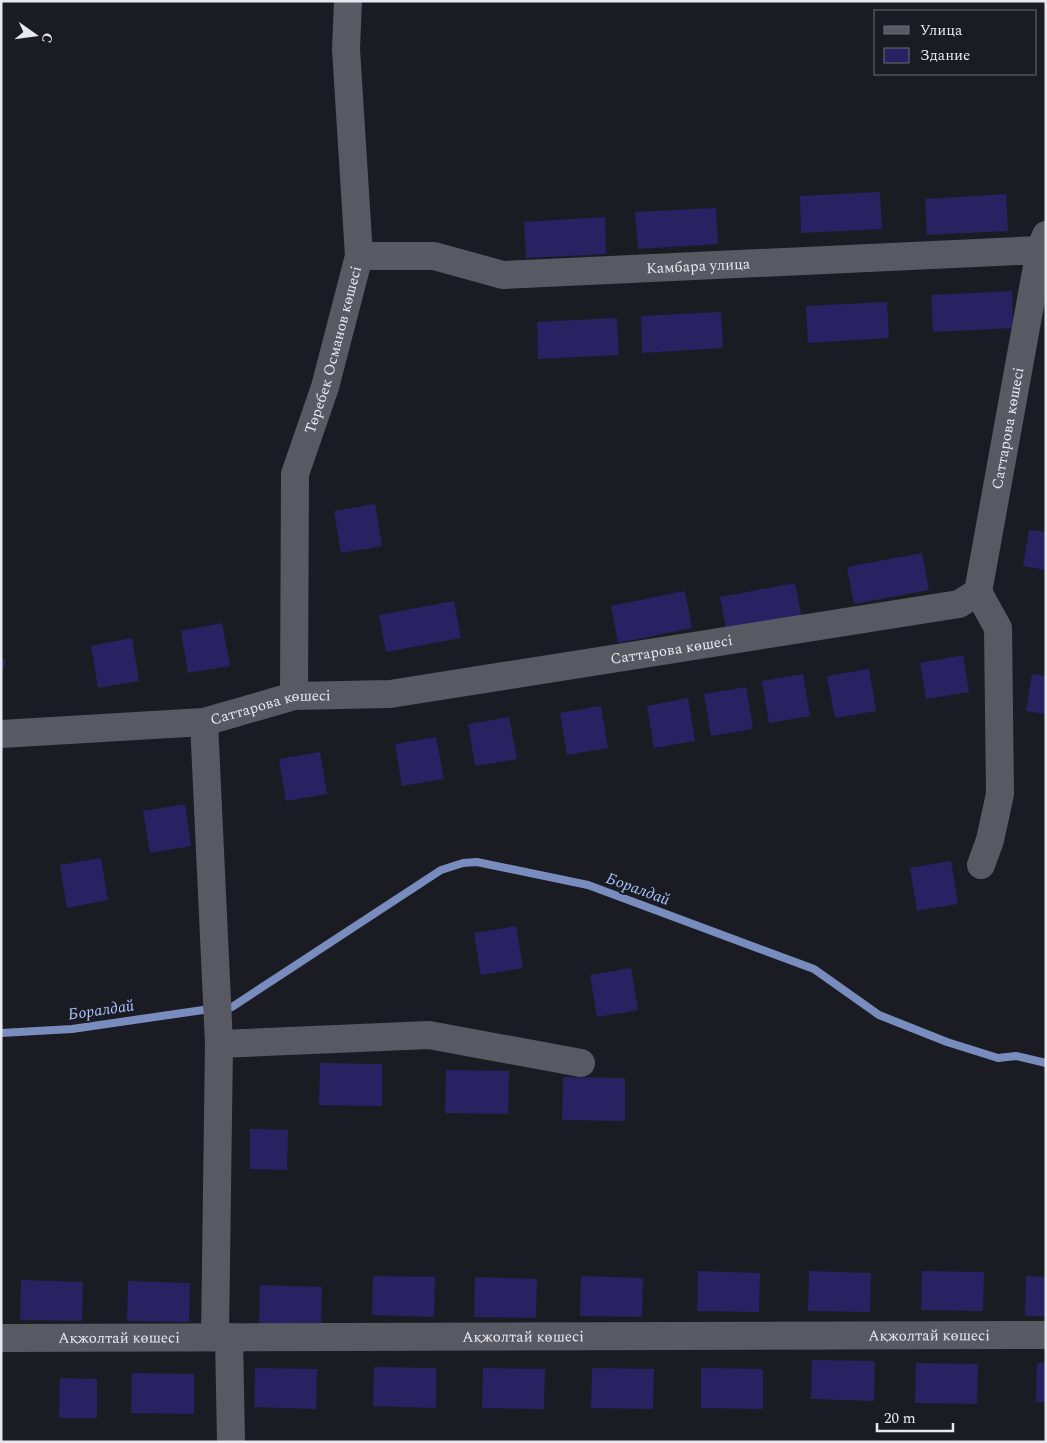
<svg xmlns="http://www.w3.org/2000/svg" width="1047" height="1443" viewBox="0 0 1047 1443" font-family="Spectral,serif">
<rect width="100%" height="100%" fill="#1b1b24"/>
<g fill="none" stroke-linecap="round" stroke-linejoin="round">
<g stroke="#788dbd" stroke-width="8">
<polyline points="232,1007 441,870 463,863 477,862 588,885 814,969 879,1015 947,1042 998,1058 1016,1056 1046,1063"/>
<polyline points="1,1033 72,1029 203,1010"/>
</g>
</g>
<g fill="#282263">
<polygon points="880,192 882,229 801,233 800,196"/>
<polygon points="1006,194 1008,231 927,235 925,199"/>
<polygon points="716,208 718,244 638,249 635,212"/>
<polygon points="605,217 606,254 526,258 524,222"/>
<polygon points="1012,291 1013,328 933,332 931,295"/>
<polygon points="887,302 889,338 808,343 806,306"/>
<polygon points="721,312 723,348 642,353 641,316"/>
<polygon points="617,318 619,355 538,359 537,322"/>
<polygon points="375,504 382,546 341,553 334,511"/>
<polygon points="1029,530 1046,532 1046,570 1023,566"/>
<polygon points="922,553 929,590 854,604 847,567"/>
<polygon points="795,583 802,619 727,634 720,597"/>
<polygon points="685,591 692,628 618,643 611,606"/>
<polygon points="454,601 461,638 386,652 379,615"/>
<polygon points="222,623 230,666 188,673 181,631"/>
<polygon points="132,638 139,681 98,688 91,646"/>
<polygon points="963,655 969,692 926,699 920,663"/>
<polygon points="1,658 6,660 2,675 1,674"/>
<polygon points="869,669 876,711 835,718 827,676"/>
<polygon points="803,674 810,716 769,723 762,681"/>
<polygon points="1032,674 1046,676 1046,714 1026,711"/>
<polygon points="746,687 753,729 711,736 704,694"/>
<polygon points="688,698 695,741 654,748 647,706"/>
<polygon points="601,706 608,748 567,755 560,713"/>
<polygon points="509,717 517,759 475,766 468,724"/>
<polygon points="436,737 444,779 402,786 395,744"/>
<polygon points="320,752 327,794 286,801 279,759"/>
<polygon points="185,804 191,846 150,853 143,811"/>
<polygon points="101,858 108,900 67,908 60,865"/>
<polygon points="951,861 958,904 917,911 910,868"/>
<polygon points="516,926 523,968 481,975 474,933"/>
<polygon points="631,968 638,1010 597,1017 590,975"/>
<polygon points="320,1063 382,1064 382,1106 319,1105"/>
<polygon points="446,1070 509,1071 508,1114 445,1113"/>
<polygon points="563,1077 625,1078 625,1121 562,1120"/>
<polygon points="250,1129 288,1130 287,1170 250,1169"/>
<polygon points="698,1271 760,1273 759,1312 697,1311"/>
<polygon points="809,1271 871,1273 870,1312 808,1311"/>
<polygon points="922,1271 984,1272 983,1311 921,1310"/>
<polygon points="373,1276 435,1277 434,1317 372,1315"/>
<polygon points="581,1276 643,1278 642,1317 580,1316"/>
<polygon points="1026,1276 1046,1277 1046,1316 1025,1316"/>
<polygon points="475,1277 537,1279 536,1318 474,1317"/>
<polygon points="21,1280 83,1282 82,1321 20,1320"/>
<polygon points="128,1281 190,1283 189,1322 127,1321"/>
<polygon points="260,1285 322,1287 321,1326 259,1325"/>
<polygon points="812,1360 875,1361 874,1401 811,1399"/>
<polygon points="916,1363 978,1364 977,1404 915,1403"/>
<polygon points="1037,1363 1046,1363 1046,1402 1036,1402"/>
<polygon points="374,1367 436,1368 436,1408 373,1406"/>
<polygon points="255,1368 317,1369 316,1409 254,1407"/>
<polygon points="483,1368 545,1369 544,1409 482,1408"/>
<polygon points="592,1368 654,1369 653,1409 591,1408"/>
<polygon points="701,1368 763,1369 763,1409 701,1408"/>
<polygon points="132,1373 194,1374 194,1414 131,1413"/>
<polygon points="60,1378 97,1379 97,1418 59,1418"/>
</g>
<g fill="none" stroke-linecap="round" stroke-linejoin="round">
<g stroke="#585963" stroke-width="28">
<path id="s1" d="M359 256H434L503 275 1040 250"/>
<polyline points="978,592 998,628 1000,794 990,840 981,865"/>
<path id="s2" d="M294 696 295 474 325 387 359 256 346 49 348 1"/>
<polyline points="204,722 219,1044 215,1337"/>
<path id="s3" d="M1 734 204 722 294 696 390 694 959 604 978 592 1040 250 1046 235"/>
<polyline points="219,1044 429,1035 581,1063"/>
<polyline points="229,1337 231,1442"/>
<path id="s4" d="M1 1338 1046 1335"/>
</g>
</g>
<g text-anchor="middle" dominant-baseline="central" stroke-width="4" stroke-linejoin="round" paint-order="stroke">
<g font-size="15" fill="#e8e8ee" stroke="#1b1b24">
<text stroke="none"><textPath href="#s1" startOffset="342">Камбара улица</textPath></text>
<text stroke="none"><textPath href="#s2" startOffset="352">Төребек Османов көшесі</textPath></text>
<text stroke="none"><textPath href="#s3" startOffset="1158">Саттарова көшесі</textPath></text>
<text stroke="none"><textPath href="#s3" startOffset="678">Саттарова көшесі</textPath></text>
<text stroke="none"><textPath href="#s3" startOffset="272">Саттарова көшесі</textPath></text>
<text stroke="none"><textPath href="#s4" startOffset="522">Ақжолтай көшесі</textPath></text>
<text stroke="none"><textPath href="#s4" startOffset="928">Ақжолтай көшесі</textPath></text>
<text stroke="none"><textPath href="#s4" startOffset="118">Ақжолтай көшесі</textPath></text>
</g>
<g font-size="16" font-style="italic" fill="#aac6fe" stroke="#1b1b24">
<text transform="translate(638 889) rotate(20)">Боралдай</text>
<text transform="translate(101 1010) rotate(-8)">Боралдай</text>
</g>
</g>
<rect width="1047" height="1443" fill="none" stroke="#e8e8ee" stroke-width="5"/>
<rect x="874" y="10" width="162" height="65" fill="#1b1b24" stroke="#6d6d75"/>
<rect x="884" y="26" width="25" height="8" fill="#585963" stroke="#6d6d75"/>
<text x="920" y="35" font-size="15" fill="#e8e8ee">Улица</text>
<rect x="884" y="48" width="25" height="15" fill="#282263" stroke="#6d6d75"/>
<text x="920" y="60" font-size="15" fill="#e8e8ee">Здание</text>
<g transform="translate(35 35) rotate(104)" stroke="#1b1b24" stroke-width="4" paint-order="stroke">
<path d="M0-4L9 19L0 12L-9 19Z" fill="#e8e8ee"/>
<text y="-8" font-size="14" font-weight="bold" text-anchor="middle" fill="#e8e8ee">С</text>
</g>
<path d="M877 1423v8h76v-8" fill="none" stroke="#e8e8ee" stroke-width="2.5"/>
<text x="884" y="1423" font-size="15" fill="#e8e8ee" stroke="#1b1b24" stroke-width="4" paint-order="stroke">20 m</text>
</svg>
